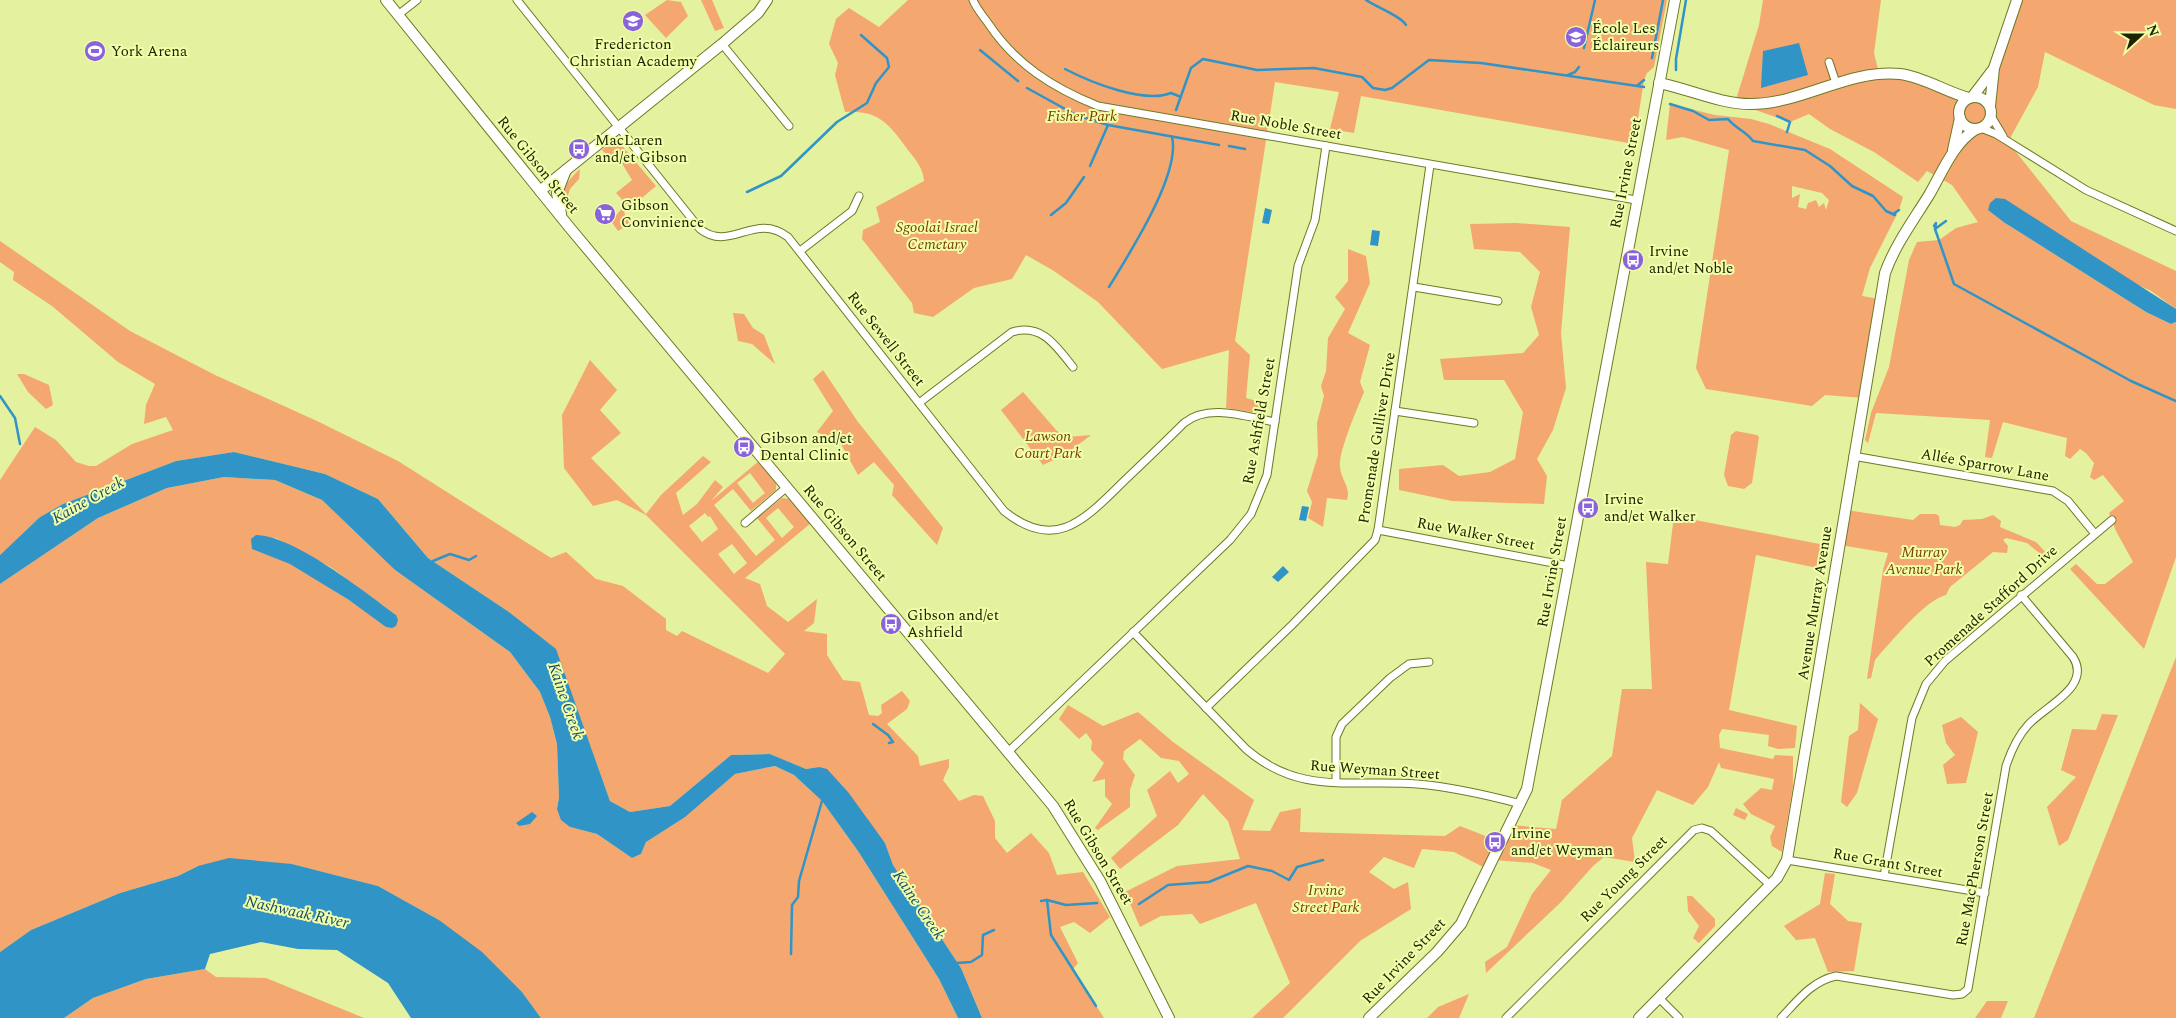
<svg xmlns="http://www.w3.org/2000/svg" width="2176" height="1018" viewBox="0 0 2176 1018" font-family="Spectral,serif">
<rect width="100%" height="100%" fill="#e4f19e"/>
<g fill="#f5a770" fill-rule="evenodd">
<polygon points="667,0 681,2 688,16 666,38 645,15"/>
<polygon points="701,0 712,0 724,28 715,31"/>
<path d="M908 0H1667L1654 67 1647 73 1644 80 1634 144 1361 96 1354 133 1330 129 1339 92 1275 82 1235 341 1250 355 1246 398 1267 404 1265 414 1226 408 1229 350 1162 369 1098 302 1054 271 1026 255 1012 279 974 288 933 317 914 313 912 303 862 239 863 230 880 222 876 207 924 181C923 168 916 160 908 150 889 124 879 110 845 112L835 75 838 63 829 44 836 19 849 8 879 27Z"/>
<path d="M1763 0H1881L1874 53 1879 73 1936 86 1961 104C1966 98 1976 96 1983 98L2017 0H2176V109L2154 105 2045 52 2038 87 2008 142 2071 221 2176 271V309L2151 291 2005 223 2146 312 2171 324 2176 322V557L2144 649 2070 569 2076 564 2097 584H2105L2133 562 2116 531 2109 513 2124 501 2103 475 2094 480 2090 477 2094 463 2086 453 2080 449 2070 459 2065 456 2067 438 2003 422 1992 458 1985 457 1990 420 1876 413 1868 443 1865 440 1871 413 1889 367 1909 260 1917 242 1939 240 1956 228 1978 222 1952 185 1927 171 1918 182 1874 152 1830 129 1809 114 1790 122 1735 103 1759 25Z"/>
<path d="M1670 104 1715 115 1751 119 1769 124 1830 149 1903 197 1899 210 1870 268 1862 296 1879 299 1863 398 1825 395 1812 406 1706 389 1696 368 1729 150 1683 137 1666 140ZM1792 186 1822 193 1829 200 1826 210 1824 203 1819 207 1816 200 1808 203 1806 209 1798 207 1800 194 1792 198Z"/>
<polygon points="618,141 656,186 624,213 631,223 618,231 611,221 626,204 616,193 632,180 617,155 609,157 602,150 612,142"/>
<path d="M580 169 579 179 570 189 568 195 575 207 573 216C556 196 562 186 580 169Z"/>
<polygon points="1516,223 1570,227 1561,333 1566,388 1553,430 1537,459 1547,476 1544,504 1452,501 1399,490 1399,469 1443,465 1459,476 1490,472 1515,459 1523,412 1504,380 1444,380 1440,359 1523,353 1539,335 1531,307 1540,272 1520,252 1474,249 1470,224"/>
<path d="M0 241 130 331 215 375 317 421 398 461 551 558 566 552 596 579 623 586 666 619V630L677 636 682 631 768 673 785 654 646 515 617 500 593 506 564 468 562 415 590 360 617 390 600 410 621 433 591 458 646 514 661 495 703 456 711 462 676 493 683 515 697 504 715 480 723 487 711 501 759 461 776 483V490L751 511 733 489 714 505 756 556 775 540 757 518 782 498 790 499 811 523 745 578 760 584 767 606 788 622 817 599 814 623 804 631 827 634V655L843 680 860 682 869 715 878 716 882 713 881 705 902 691 910 701 907 709 887 724 918 756 920 766 949 759V767L943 780 959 801 974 795 983 796 995 821V838L1007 853 1031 833 1049 853 1057 875 1083 872 1110 917 1090 933 1074 922 1060 927 1078 963 1073 969 1104 1018H982L961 968 893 865 885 843 819 767 806 769 770 754 731 755 670 806 630 812 610 801 555 649 509 612 428 558 378 499 325 474 234 452 176 461 63 504 40 517 0 555V480L35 427 56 440 76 462 89 466H96L132 444 173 430 166 417 144 424 146 405 155 384 118 362 52 306 13 280 14 272 0 262ZM750 473 765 493 753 503 737 483ZM778 508 794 527 782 538 766 518ZM705 513 708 517 710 516 718 529 702 542 689 526ZM732 544 747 563 734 574 718 554Z"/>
<path d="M1348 249 1366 256 1370 283 1348 333 1370 345 1360 382 1364 392C1358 407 1338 452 1340 467 1341 480 1351 487 1347 500L1327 498 1323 527 1308 518 1312 502 1307 491 1318 455 1317 423 1324 396 1321 386 1326 371 1328 338 1345 309 1335 297 1348 281Z"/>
<polygon points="733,313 744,314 753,328 764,335 775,364 752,344 738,341"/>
<polygon points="823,370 858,422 943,528 937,545 892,495 894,485 874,462 858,475 841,444 817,432 833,411 813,379"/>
<polygon points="17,374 24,374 49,385 53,405 46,409 28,392"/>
<polygon points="1023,392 1057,431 1068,437 1091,435 1066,454 1043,465 1001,410"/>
<polygon points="1736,431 1757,435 1759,437 1752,483 1744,489 1728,486 1724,475 1731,435"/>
<path d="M224 477 275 480 322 500 395 570 510 652 540 692 550 717 557 744 559 797 557 809 570 827 597 834 632 858 641 854 646 842 735 774 775 766 794 775 822 801 858 851 939 979 958 1018H541L522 992 439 920 378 886 292 864 198 866 178 876 120 893 31 930 0 952V584L98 518 167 488ZM274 537 332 568 396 615 352 602 336 592 291 560Z"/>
<path d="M1846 510 1913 520 1920 514H1936L1939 516 1940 525 1955 527 1960 525 1963 520 1982 519 1993 515 2001 521 2000 527 2036 542 2049 556 2044 557 2027 543 2006 538 2003 540 2008 546 2007 553 1993 552 1950 587 1946 595C1924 601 1895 638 1879 655L1875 660 1871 678 1867 679 1883 570 1888 553 1840 545Z"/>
<polygon points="1674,516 1825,545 1822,569 1756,555 1729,710 1797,726 1795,748 1778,749 1768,746 1769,735 1722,729 1719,735 1720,748 1773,759 1775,755 1793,756 1793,786 1782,852 1772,846 1770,837 1775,826 1751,814 1743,804 1761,788 1772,790 1774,779 1721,768 1719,762 1708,787 1693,805 1657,790 1632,838 1635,862 1604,857 1593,866 1560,903 1486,973 1485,962 1507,947 1532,894 1551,870 1533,863 1494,860 1489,870 1454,852 1422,849 1414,868 1384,857 1369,872 1394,889 1408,882 1411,909 1360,941 1283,1018 1252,1018 1290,983 1256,903 1200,924 1192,914 1161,916 1140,927 1125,892 1177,866 1240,859 1228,821 1203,794 1178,825 1120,869 1111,858 1157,816 1147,790 1170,771 1178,783 1189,774 1179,761 1161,758 1140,739 1124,751 1123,759 1135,775 1130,790 1130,807 1098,830 1095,828 1112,804 1105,796 1105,779 1092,782 1104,763 1091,750 1092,741 1086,733 1079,739 1059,719 1068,705 1103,726 1138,712 1173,742 1254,800 1242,830 1270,831 1280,812 1301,808 1300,832 1445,836 1460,826 1493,839 1504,839 1511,825 1556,829 1562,800 1612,756 1622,689 1652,689 1646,562 1668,564"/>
<polygon points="2176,657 2176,1018 2034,1018"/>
<polygon points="1860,703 1878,719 1857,793 1847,807 1841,802 1849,736 1858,730"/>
<polygon points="2102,714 2118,715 2068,840 2059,846 2047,807 2076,777 2061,770 2072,729 2096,730"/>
<polygon points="1961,717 1978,732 1966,783 1947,784 1943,765 1955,755 1946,743 1942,725"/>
<polygon points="1736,808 1748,814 1745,820 1733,815"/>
<polygon points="1825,873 1835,874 1830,904 1848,921 1862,923 1854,971 1828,972 1815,938 1796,940 1784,926 1820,904"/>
<polygon points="1687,896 1692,896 1715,919 1715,926 1699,943 1693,938 1699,926 1688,911"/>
<polygon points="205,969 216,977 266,978 364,1018 64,1018 93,998 146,979"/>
<polygon points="1469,994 1459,1018 1427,1018 1438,1007"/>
<polygon points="1987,1001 2008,1001 2001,1018 1975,1018"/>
</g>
<g fill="#3094c7">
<polygon points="1799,43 1808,75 1761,88 1763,51"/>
<polygon points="1996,198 2005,199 2176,309 2176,322 2171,324 2146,312 2005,223 1988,210 1990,203"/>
<polygon points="1265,208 1272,210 1269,224 1262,223"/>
<polygon points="1372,230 1380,231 1378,246 1370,245"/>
<polygon points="234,452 325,474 378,499 428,558 509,612 556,649 610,801 630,812 670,806 731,755 770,754 806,769 819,767 827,769 848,792 885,843 893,865 961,968 982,1018 958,1018 939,979 858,851 822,801 794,775 775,766 735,774 685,817 646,842 641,854 632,858 597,834 570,827 561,820 557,809 559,797 557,744 550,717 540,692 510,652 395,570 322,500 275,480 224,477 167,488 98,518 0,584 0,555 40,517 63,504 176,461"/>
<polygon points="1302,506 1309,507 1306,521 1299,520"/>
<path d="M256 535C293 535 365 592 396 615L398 620 396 626 392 628 386 627 349 600 290 564 252 549 251 539Z"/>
<polygon points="1283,566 1289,572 1278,582 1272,577"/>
<polygon points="532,812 537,816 530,824 519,826 516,823"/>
<polygon points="229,858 292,864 378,886 439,920 482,952 522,992 541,1018 411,1018 388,983 337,950 298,949 261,942 210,954 205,969 146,979 93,998 64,1018 0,1018 0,952 31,930 120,893 178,876 198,866"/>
</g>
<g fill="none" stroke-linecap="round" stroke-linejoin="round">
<g stroke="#3094c7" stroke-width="2.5">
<path d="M1366 0C1376 7 1401 16 1406 25"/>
<polyline points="1584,48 1595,0"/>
<polyline points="980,50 1018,81"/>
<polyline points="1652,58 1663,0"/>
<path d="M1065 69C1090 82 1144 104 1171 93L1181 97"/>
<polyline points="1676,70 1676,59 1686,0"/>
<polyline points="1568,75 1575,72 1579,67"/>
<polyline points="1638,85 1644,80"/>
<polyline points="1027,88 1076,115 1108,125 1219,145"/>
<path d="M1670 104 1693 111 1709 120 1728 119C1736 129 1746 131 1753 141L1805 150 1830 166 1852 186 1873 196 1886 211 1895 215"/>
<polyline points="1176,110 1191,68 1203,59 1257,70 1314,68 1362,77 1373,88 1385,90 1392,88 1429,60 1481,63 1644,87"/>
<polyline points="1777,116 1790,122 1787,132"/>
<polyline points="1229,146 1245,149"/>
<polyline points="1090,166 1108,125"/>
<polyline points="747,192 781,176 837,122 867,103 876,83 889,67 887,58 861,35"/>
<polyline points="1893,214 1899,210"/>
<polyline points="1051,215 1066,203 1084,177"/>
<polyline points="1934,226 1936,223 1935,229 1946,221"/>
<polyline points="1935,229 1954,284 2131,381 2176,401"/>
<path d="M1109 287C1129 254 1181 174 1172 137"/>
<polyline points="0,396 15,418 20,444"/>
<polyline points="433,561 450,554 469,560 476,556"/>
<polyline points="873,724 888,735 893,742 889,743"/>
<polyline points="1047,900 1051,935 1096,1006"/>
<polyline points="1041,901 1047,900 1066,905 1097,903"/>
<polyline points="1139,904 1168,885 1209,882 1248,866 1272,871 1289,880 1297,867 1323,860"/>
<polyline points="791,954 792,905 798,897 799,881 822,801"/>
<polyline points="957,963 971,962 982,955 983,935 994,930"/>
</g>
<g stroke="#6f7925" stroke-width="9">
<g id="street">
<path d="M517 0 700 229C730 253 755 211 788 237L1004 511C1056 553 1085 519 1123 482 1144 462 1164 443 1184 423 1209 403 1246 417 1275 422"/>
<path d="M973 0C976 8 983 16 988 23 1015 64 1053 88 1098 106L1636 200"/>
<polyline points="398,15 417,0"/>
<polyline points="722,44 789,126"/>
<polyline points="1829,62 1836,83"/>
<polyline points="1991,116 2003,136"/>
<polyline points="1981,128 1996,134 2086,190 2176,231"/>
<polyline points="800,251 852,211 859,196"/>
<polyline points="1414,287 1498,301"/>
<path d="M919 403 1012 332C1042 323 1056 346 1073 367"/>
<polyline points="1395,411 1474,423"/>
<polyline points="1853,456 2053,491 2068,501 2095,534"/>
<polyline points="745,523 787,487"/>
<polyline points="1378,530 1569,566"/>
<path d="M1133 632 1246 749C1300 796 1352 779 1417 784 1452 787 1487 795 1521 804"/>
<polyline points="1206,708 1292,625 1375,540 1378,530 1430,165"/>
<polyline points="1008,752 1230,540 1251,514 1267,475 1298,266 1315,220 1326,146"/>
<polyline points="1336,781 1336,737 1342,724 1390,678 1409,664 1429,662"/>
<polyline points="1787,860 1985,893"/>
<polyline points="1884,876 1912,718 1926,684 1945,661 2112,520"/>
<polyline points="1659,998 1679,1018"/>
<polyline points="1506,1018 1694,830 1702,828 1711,831 1770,885"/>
<path d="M1781 1018C1798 1000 1812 981 1836 976L1953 995 1962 994 1968 989 2006 766C2011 751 2017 737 2028 725 2045 706 2092 687 2073 657L2021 595"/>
</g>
</g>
<g stroke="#6f7925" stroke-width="12">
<g id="secondary">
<polyline points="386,0 570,228 1053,806 1100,881 1169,1018"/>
<path d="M1659 83C1689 89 1720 104 1751 104 1802 104 1848 69 1900 74 1924 77 1946 92 1969 98"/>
<polyline points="1973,96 1992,71"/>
<circle cx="1975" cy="113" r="16"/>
<polyline points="1990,106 1994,68 2017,0"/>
<polyline points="1953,150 1960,118"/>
<polyline points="540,191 722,44 758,13 767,0"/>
<polyline points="561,214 557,193 566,170"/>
<polyline points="1369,1018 1437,952 1461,924 1527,789 1675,0"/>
<path d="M1639 1018 1777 878 1787 860 1885 273C1895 245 1913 221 1929 195 1942 173 1953 143 1976 129"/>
</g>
</g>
<use href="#street" stroke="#fff" stroke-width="7"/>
<use href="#secondary" stroke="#fff" stroke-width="10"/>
</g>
<defs>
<g id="school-disc" transform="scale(1.125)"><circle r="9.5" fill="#8a62dc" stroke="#f1feaa"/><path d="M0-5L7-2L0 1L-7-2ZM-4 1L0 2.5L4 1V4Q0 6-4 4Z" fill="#fff"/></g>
<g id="stadium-disc" transform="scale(1.125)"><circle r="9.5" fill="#8a62dc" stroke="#f1feaa"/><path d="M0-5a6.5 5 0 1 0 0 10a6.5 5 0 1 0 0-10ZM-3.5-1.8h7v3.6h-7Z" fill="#fff"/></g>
<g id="bus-disc" transform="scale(1.125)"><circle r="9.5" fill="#8a62dc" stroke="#f1feaa"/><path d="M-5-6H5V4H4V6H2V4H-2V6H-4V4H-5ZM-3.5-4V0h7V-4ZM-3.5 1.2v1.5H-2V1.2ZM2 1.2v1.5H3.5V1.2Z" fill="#fff"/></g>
<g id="supermarket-disc" transform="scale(1.125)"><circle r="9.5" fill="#8a62dc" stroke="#f1feaa"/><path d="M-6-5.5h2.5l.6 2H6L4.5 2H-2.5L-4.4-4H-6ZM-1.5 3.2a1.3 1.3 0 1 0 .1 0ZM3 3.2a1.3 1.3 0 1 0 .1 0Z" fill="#fff"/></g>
</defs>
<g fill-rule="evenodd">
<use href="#school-disc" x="633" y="21"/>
<use href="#school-disc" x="1576" y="37"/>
<use href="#stadium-disc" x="95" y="51"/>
<use href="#bus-disc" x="579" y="149"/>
<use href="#supermarket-disc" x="605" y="214"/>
<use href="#bus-disc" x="1633" y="260"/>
<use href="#bus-disc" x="744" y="447"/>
<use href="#bus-disc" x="1588" y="508"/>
<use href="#bus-disc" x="891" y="624"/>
<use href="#bus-disc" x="1495" y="842"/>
</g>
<g text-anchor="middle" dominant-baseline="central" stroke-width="4" stroke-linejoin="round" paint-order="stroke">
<g font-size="15" fill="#202302" stroke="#f1feaa" text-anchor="start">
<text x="1592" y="28">École Les<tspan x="1592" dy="17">Éclaireurs</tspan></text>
<text x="633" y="44" text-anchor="middle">Fredericton<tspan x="633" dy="17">Christian Academy</tspan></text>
<text x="111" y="51">York Arena</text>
<text x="595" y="140">MacLaren<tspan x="595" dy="17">and/et Gibson</tspan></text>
<text x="621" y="205">Gibson<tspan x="621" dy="17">Convinience</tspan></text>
<text x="1649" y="251">Irvine<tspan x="1649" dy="17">and/et Noble</tspan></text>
<text x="760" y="438">Gibson and/et<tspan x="760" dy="17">Dental Clinic</tspan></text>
<text x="1604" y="499">Irvine<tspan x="1604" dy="17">and/et Walker</tspan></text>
<text x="907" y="615">Gibson and/et<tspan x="907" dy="17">Ashfield</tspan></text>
<text x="1511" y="833">Irvine<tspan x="1511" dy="17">and/et Weyman</tspan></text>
</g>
<g font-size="15" font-style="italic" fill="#7a3d00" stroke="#f1feaa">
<text x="1082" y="116">Fisher Park</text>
<text x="937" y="227">Sgoolai Israel<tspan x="937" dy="17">Cemetary</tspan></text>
<text x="1048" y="436">Lawson<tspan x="1048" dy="17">Court Park</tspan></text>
<text x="1924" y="552">Murray<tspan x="1924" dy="17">Avenue Park</tspan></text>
<text x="1326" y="890">Irvine<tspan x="1326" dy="17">Street Park</tspan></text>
</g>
<g font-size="15" fill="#202302" stroke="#f1feaa">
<text transform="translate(1286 125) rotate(10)">Rue Noble Street</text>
<text transform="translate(538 165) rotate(51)">Rue Gibson Street</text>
<text transform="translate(1626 173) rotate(-79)">Rue Irvine Street</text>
<text transform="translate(886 339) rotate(52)">Rue Sewell Street</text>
<text transform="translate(1259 421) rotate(-80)">Rue Ashfield Street</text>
<text transform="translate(1377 438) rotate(-81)">Promenade Gulliver Drive</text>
<text transform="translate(1985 465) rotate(10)">Allée Sparrow Lane</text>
<text transform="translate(845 533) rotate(50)">Rue Gibson Street</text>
<text transform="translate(1476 534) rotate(11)">Rue Walker Street</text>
<text transform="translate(1552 572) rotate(-80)">Rue Irvine Street</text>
<text transform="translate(1815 603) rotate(-81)">Avenue Murray Avenue</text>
<text transform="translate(1991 606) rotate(-42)">Promenade Stafford Drive</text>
<text transform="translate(1375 770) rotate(4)">Rue Weyman Street</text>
<text transform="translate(1098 852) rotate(59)">Rue Gibson Street</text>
<text transform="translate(1888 863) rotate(10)">Rue Grant Street</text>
<text transform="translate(1975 869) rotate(-80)">Rue MacPherson Street</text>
<text transform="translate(1624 879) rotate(-45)">Rue Young Street</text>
<text transform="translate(1404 961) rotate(-46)">Rue Irvine Street</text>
</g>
<g font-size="16" font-style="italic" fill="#184c67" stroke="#f1feaa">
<text transform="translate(88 500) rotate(-29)">Kaine Creek</text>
<text transform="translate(566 701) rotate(71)">Kaine Creek</text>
<text transform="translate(919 905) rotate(56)">Kaine Creek</text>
<text transform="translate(297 912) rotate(12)">Nashwaak River</text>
</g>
</g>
<g transform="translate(2141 35) rotate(69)" stroke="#f1feaa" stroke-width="4" paint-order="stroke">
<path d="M0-4L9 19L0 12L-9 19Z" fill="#202302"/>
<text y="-8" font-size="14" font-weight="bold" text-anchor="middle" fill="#202302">N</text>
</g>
</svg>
